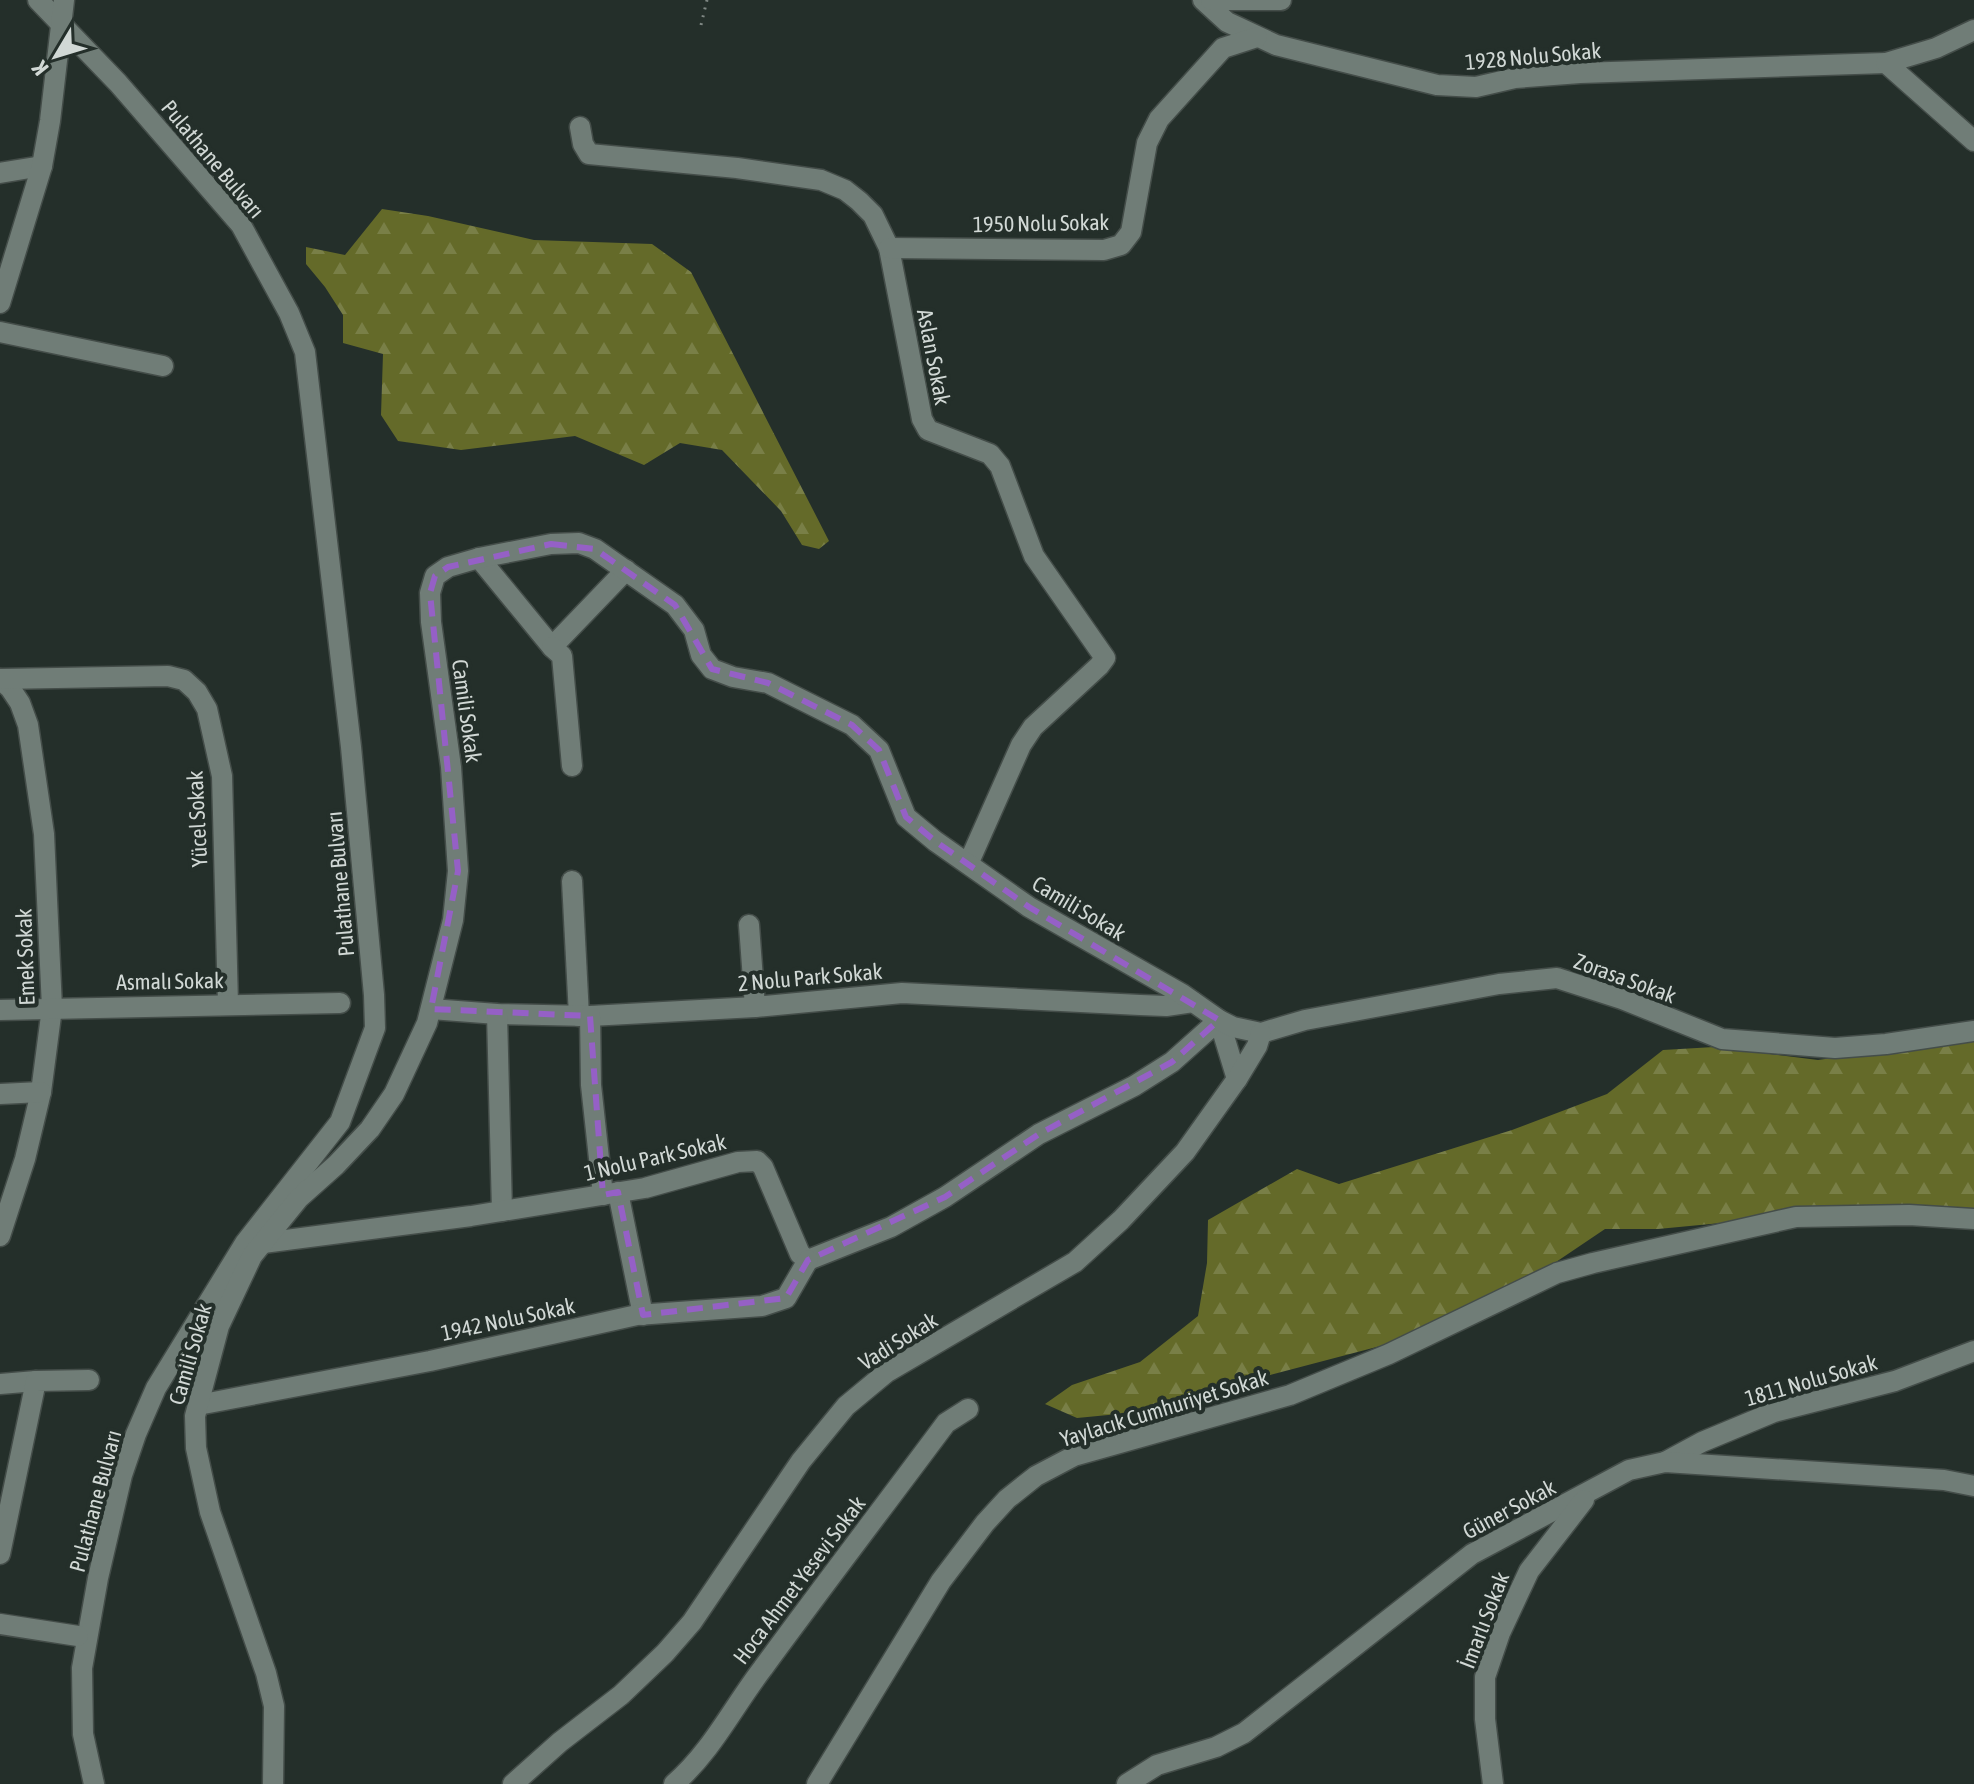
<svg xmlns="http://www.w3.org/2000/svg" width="1974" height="1784" viewBox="0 0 1974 1784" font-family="'Asap Condensed',sans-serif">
<defs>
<pattern id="forest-firs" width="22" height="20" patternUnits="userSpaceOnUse" patternTransform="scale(2)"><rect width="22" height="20" fill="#646a29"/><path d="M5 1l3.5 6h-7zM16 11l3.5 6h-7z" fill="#797f47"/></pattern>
</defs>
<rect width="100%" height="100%" fill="#242f2a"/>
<g fill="url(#forest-firs)">
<polygon points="382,209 428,216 534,240 652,244 691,272 829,541 819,549 802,545 781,511 722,450 680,443 644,465 575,436 461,450 398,441 381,415 383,354 343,343 343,315 325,287 306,264 306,247 345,255"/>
<polygon points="1974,1038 1974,1212 1742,1221 1658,1229 1605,1229 1464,1324 1243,1382 1160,1410 1077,1418 1045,1404 1072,1385 1140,1362 1198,1316 1207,1263 1208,1220 1297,1169 1339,1184 1512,1130 1607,1094 1663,1050 1714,1047 1818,1060"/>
</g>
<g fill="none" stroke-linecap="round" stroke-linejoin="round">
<g stroke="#444d49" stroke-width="23">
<g id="minor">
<polyline points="38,0 118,83 241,225 289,313 305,352 351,747 374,995 375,1028 340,1122 245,1243 156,1388 136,1434 122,1475 98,1578 82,1668 83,1734 94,1784"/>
<polyline points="1203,0 1227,22 1276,45 1437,85 1476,87 1515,78 1580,73 1886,63"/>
<polyline points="1211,0 1281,0"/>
<polyline points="1974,30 1936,48 1886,63 1974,141"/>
<polyline points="580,127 583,144 589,154 737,168 821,180 845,190 859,201 873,215 889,248 922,419 928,430 990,454 1000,466 1034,556 1105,658 1099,666 1033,727 1021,745 969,862"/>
<polyline points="0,173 42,166"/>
<polyline points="889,248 1104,250 1121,245 1131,232 1147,143 1159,119 1223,48 1257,37"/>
<polyline points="0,303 42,166 50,121 64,0"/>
<polyline points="0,332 163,366"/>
<polyline points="479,558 552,647 626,570"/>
<polyline points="552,647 562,656 572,766"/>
<polyline points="0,679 10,688 20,703 28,725 44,834 52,1008 41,1092 25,1159 0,1236"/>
<polyline points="1,679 168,676 184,680 197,692 207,709 222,776 228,1004"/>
<polyline points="572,881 579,1016"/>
<polyline points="749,925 755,1007"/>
<polyline points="431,1009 497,1014 590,1016 755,1007 902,993 1140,1005 1166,1006 1193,1002"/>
<polyline points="0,1010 340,1003"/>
<polyline points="497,1014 502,1211"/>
<polyline points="590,1016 591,1085 603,1195"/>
<polyline points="0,1094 41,1092"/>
<polyline points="618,1192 643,1315"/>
<polyline points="263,1243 471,1216 645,1188 738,1162 757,1161 763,1167 800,1254 808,1260 891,1227 945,1197 1039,1134 1134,1086 1172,1062 1219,1020 1237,1079"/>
<polyline points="0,1384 36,1381"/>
<polyline points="198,1405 430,1361 637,1315 762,1306 786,1298 808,1260"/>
<polyline points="1665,1462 1702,1442 1774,1412 1895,1381 1974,1351"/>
<polyline points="0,1554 36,1381 89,1380"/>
<polyline points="0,1624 78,1636"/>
<polyline points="273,1784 274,1706 266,1673 210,1512 196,1448 195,1416 219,1326 252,1256 299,1198 336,1165 370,1129 394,1094 427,1023 453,920 458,871 451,767 431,622 430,593 435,576 448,567 479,558 551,544 579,543 595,549 675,605 694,630 701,655 712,669 733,677 768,683 852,725 879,750 906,817 935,841 1029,907 1182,994 1219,1020 1233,1027 1261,1033 1305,1020 1499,984 1557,978 1622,999 1722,1039 1835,1048 1886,1044 1974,1031"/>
<polyline points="513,1784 560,1742 621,1695 665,1653 692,1622 801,1461 846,1406 887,1372 1075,1262 1121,1220 1185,1152 1237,1079 1257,1046 1261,1033"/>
<path d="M674 1784C712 1751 733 1707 763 1668 823 1586 885 1505 946 1423L968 1409"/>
<polyline points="817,1784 941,1581 985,1523 1007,1499 1036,1476 1074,1456 1290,1395 1389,1354 1557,1273 1593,1263 1796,1217 1909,1215 1974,1219"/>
<polyline points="1127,1784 1157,1765 1216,1747 1244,1733 1472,1554 1629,1470 1665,1462 1944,1480 1974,1486"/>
<polyline points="1493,1784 1485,1719 1485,1677 1500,1633 1529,1571 1584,1500"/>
</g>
</g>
<polyline stroke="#808985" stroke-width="3" stroke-dasharray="2 6" stroke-linecap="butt" points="701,25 707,0"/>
<use href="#minor" stroke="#707d77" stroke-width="20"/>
</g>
<path fill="none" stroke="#9560c6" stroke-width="6" stroke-dasharray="16 10" stroke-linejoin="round" d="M551 544 595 549 675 605 712 669 768 683 852 725 879 750 906 817 935 841 1029 907 1219 1020 1172 1062 1039 1134 945 1197 808 1260 786 1298 643 1315 618 1192 603 1195 590 1016 431 1009 458 871 430 593 435 576 448 567Z"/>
<g text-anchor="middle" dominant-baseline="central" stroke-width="8" stroke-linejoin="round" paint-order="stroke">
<g font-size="22" fill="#d1d8d5" stroke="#242f2a">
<text transform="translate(1533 56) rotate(-5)">1928 Nolu Sokak</text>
<text transform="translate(213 159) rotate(50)">Pulathane Bulvarı</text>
<text transform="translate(1041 223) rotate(-1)">1950 Nolu Sokak</text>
<text transform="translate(934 357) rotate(79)">Aslan Sokak</text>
<text transform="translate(467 711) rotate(82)">Camili Sokak</text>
<text transform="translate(197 819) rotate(-93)">Yücel Sokak</text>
<text transform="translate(340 884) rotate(-95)">Pulathane Bulvarı</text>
<text transform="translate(1079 908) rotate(31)">Camili Sokak</text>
<text transform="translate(25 957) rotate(-92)">Emek Sokak</text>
<text transform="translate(810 977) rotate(-5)">2 Nolu Park Sokak</text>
<text transform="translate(1625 978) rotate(20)">Zorasa Sokak</text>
<text transform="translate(170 981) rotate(-1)">Asmalı Sokak</text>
<text transform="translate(655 1157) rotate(-13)">1 Nolu Park Sokak</text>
<text transform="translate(508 1319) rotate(-12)">1942 Nolu Sokak</text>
<text transform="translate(898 1341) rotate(-32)">Vadi Sokak</text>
<text transform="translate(190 1354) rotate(-74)">Camili Sokak</text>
<text transform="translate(1811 1380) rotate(-16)">1811 Nolu Sokak</text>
<text transform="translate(1164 1408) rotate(-17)">Yaylacık Cumhuriyet Sokak</text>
<text transform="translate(95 1501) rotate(-75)">Pulathane Bulvarı</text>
<text transform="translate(1509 1509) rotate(-28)">Güner Sokak</text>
<text transform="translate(799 1580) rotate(-53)">Hoca Ahmet Yesevi Sokak</text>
<text transform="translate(1484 1620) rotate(-69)">İmarlı Sokak</text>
</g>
</g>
<g transform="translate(56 56) rotate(232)" stroke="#242f2a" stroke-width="6" paint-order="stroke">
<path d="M0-6L14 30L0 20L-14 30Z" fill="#d1d8d5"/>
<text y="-12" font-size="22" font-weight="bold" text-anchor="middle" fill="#d1d8d5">K</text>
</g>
</svg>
